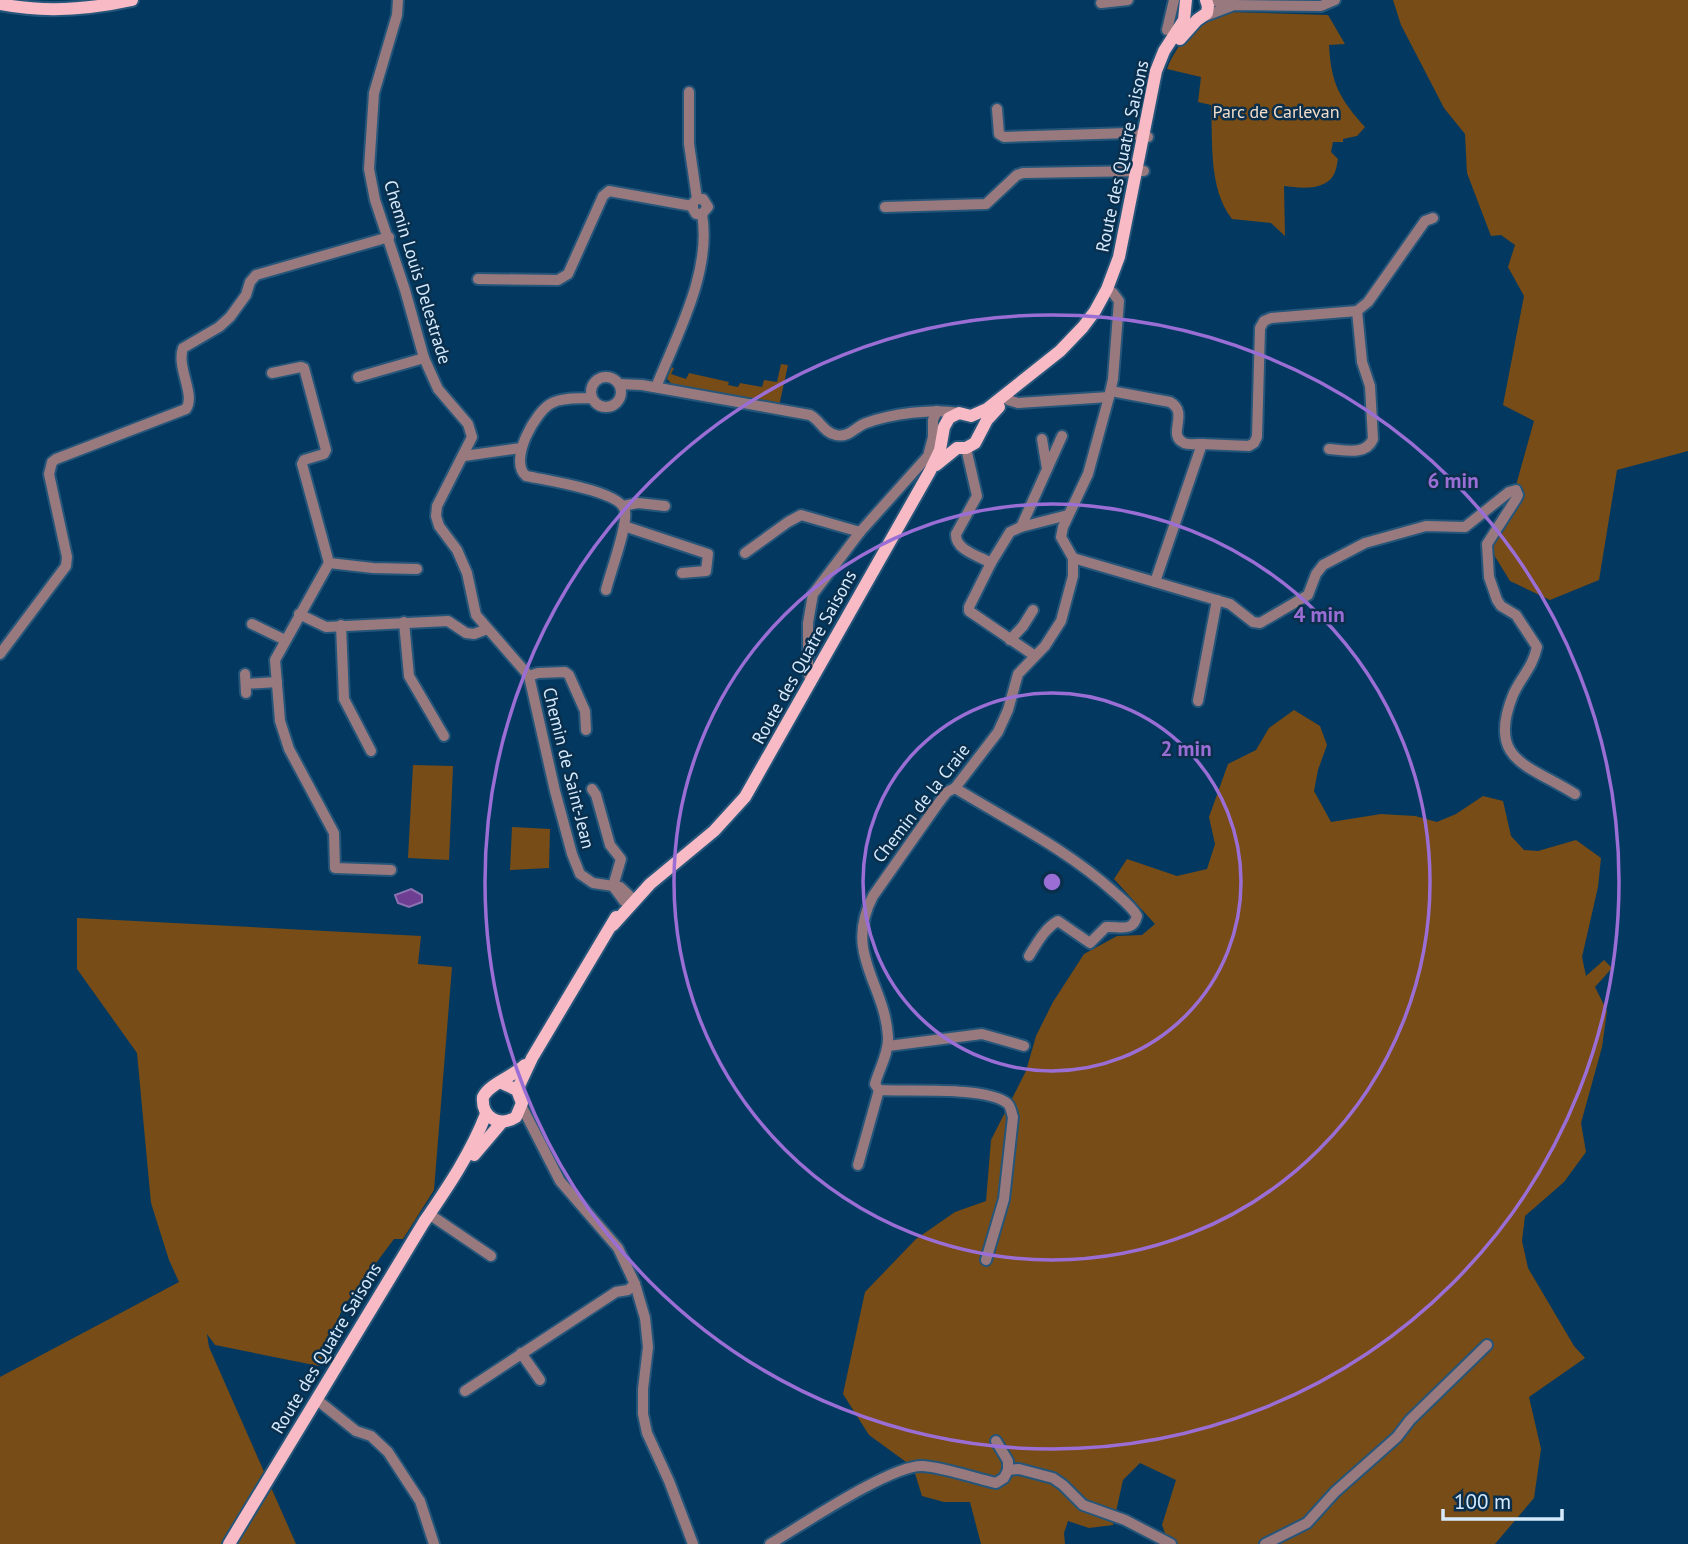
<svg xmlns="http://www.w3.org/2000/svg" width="1688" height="1544" viewBox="0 0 1688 1544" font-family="'PT Sans',sans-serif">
<rect width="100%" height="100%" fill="#033960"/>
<g fill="#784c16">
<polygon points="1393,0 1688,0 1688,451 1617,470 1599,580 1550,600 1510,581 1491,550 1513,496 1534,421 1503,405 1524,296 1508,267 1515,245 1501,235 1491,236 1467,173 1465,134 1444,108 1401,25"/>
<path d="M1230 12 1328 15 1345 44 1329 45C1331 84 1340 99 1365 127L1357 136 1343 139V142H1333L1331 152 1338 159C1337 164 1336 172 1333 176 1323 191 1299 188 1284 186L1285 236 1271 223 1232 219C1208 188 1213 141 1211 105L1198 102 1201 77 1167 69C1179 38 1199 23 1230 12Z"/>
<polygon points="781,364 788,365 779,406 672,384 667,379 671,367 674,368 671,374 686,379 689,373 729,382 728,385 738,387 740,383 762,387 764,380 777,382"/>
<polygon points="1294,710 1320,726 1327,745 1318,770 1314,791 1331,822 1381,814 1415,816 1437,822 1456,814 1483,796 1503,801 1511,836 1524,850 1538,851 1576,840 1601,858 1598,887 1582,957 1586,976 1604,960 1612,968 1595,987 1607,1011 1602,1047 1581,1123 1586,1152 1564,1182 1525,1216 1522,1241 1528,1268 1574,1346 1585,1358 1529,1397 1541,1449 1534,1498 1495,1544 1169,1544 1162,1525 1176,1480 1140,1463 1123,1480 1113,1525 1089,1528 1068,1521 1064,1533 1065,1544 981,1544 970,1502 944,1502 922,1496 913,1467 869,1435 843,1394 865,1292 916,1239 955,1212 986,1201 991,1140 1026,1071 1036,1036 1053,1002 1084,954 1117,936 1142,935 1155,924 1114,879 1127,859 1177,876 1207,869 1215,844 1209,817 1228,764 1256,750 1269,728"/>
<polygon points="413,765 453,766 449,860 408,858"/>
<polygon points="512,827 550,829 549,868 510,870"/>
<polygon points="77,918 421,936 418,964 452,967 434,1190 403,1239 394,1239 343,1307 319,1366 215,1345 207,1334 209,1347 296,1544 0,1544 0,1377 179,1282 169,1260 151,1203 137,1053 77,969"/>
</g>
<polygon fill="#6d3e92" stroke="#8c72b2" stroke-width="2" points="411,889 422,895 422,902 409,907 398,903 395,895"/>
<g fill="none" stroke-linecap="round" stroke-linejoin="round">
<g stroke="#255579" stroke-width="14">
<g id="minor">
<polyline points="398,0 397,15 374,93 369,169 375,200 405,290 424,358 438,389 468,424 472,437 437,506 436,516 439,526 457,550 467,573 476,615 529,676 555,791 572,854 580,874 593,883 620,887 634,900"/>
<polyline points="1211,0 1234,5"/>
<polyline points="1101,3 1128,0"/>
<polyline points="1205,16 1234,5 1321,6 1335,0"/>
<polyline points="1167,30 1174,0"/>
<polyline points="689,92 689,144 697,199"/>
<polyline points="997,109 999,134 1004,137 1129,133 1148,137"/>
<polyline points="885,207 986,204 1017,175 1023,173 1144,171"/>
<polyline points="478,279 558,280 568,274 603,196 609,191 692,206"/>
<polyline points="272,373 301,367 304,368 326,450 324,454 304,460 302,464 329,563"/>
<circle cx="606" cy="392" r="15"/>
<polyline points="358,377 424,358"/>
<path d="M619 384 642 385 810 415C820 420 824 433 836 435 849 438 855 427 866 423 891 414 933 408 959 413"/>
<path d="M656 387C677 335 712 271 702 214L708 207 703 199H697L693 203V209L696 214H702"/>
<path d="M1111 391 1170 402C1190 413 1166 435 1184 443 1188 445 1197 444 1202 444L1155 582"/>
<path d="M592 398C580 399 563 397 552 403 535 411 508 461 526 476 545 480 622 491 625 511 628 526 610 573 606 590"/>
<polyline points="1008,400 1018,403 1109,397"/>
<polyline points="1042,439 1047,469"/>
<polyline points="1202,444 1249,446 1254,443 1257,437 1260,328 1264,321 1271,318 1357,311 1368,302 1425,221 1433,218"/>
<path d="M966 448 977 496 956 534C955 550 979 556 991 563L1010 532 1021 527 1068 515"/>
<path d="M1329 449C1344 450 1366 456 1373 439L1370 386 1362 362 1357 311"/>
<polyline points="464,456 521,448"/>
<polyline points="623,506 638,503 665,506"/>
<polyline points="624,526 708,554 706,571 682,573"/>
<polyline points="1021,527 1062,436"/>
<polyline points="745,553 788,522 801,515 860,532"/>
<path d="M1073 558 1230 604 1253 622 1260 623 1308 595 1316 574 1323 565 1365 543 1426 526 1465 527 1509 492 1516 490 1518 495 1516 499 1487 544 1489 577 1497 600 1501 606 1516 615 1537 647C1532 669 1522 675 1513 695 1486 762 1530 765 1575 794"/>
<polyline points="991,563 969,607 969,611 1035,656"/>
<polyline points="299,614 326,627 448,621 466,633 474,634 487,629"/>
<polyline points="404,622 409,676 444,736"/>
<polyline points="252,624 285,640"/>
<polyline points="341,625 344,699 371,751"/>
<polyline points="1010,640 1023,626 1033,610"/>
<path d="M0 654 66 566 67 557 49 474 52 462 56 459 186 409C196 395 176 367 183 348L219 327 230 317 246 295 250 282 256 275 389 237"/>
<polyline points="245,674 246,693"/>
<polyline points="529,676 538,673 565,672 569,675 585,711 586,730"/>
<polyline points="811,682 808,672 808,623 813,594 860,532 928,456 933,437 933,420 937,411"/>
<polyline points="246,684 277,682"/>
<polyline points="1198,701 1217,600"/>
<path d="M955 788C1009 821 1068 850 1115 893 1123 900 1132 907 1137 916 1133 933 1119 926 1106 927L1090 943 1058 921C1045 928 1037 943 1029 956"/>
<polyline points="592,789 596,795 610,845 621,859 613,886"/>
<polyline points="391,870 335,868 334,833 289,749 280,721 275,660 329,563 373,568 417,569"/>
<polyline points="613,886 624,901 631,904"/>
<polyline points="888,1046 982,1034 1024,1046"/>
<polyline points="522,1107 560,1181 618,1248 635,1284 645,1318 648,1347 643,1389 643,1414 647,1433 669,1481 693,1544"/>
<polyline points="858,1165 879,1090"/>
<polyline points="429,1214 491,1256"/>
<path d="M986 1260 1004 1199 1013 1117C1011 1112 1011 1106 1007 1103 984 1086 909 1092 879 1090L875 1084C879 1069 889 1053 888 1037 885 983 843 954 873 896L937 805 947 792 955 788 998 732 1008 710 1018 674 1045 646 1061 621 1073 576V558L1061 537 1063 527 1088 474 1109 397 1113 379 1119 301 1113 293 1107 289"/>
<polyline points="521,1353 540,1380"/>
<polyline points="465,1391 616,1292 628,1290 635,1284"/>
<polyline points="316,1399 356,1431 371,1436 388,1452 420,1501 434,1544"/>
<polyline points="996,1441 1008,1461 1008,1470"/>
<polyline points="1008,1470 1019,1469 1053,1478 1063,1485 1083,1505 1125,1520 1171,1544"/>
<path d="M770 1544C801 1526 892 1464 923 1466 947 1468 973 1478 996 1483L1004 1478 1008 1470"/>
<polyline points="1265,1544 1307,1523 1335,1492 1397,1437 1410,1420 1487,1345"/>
</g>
</g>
<g stroke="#255579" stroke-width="16">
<g id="major">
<path d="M0 4C45 13 87 10 132 0"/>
<polyline points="1180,39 1197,20 1207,13 1208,6 1206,0"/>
<polyline points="936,465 957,448 966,448 975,443 987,420 999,407"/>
<polyline points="613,925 650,884 714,831 745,797 930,471 940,450 944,427 949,418 959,413 971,416 987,409 1060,351 1083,327 1095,311 1107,289 1119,257 1156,71 1164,51 1184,20 1186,0"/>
<path d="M502 1083 517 1090 522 1103 516 1117C499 1128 481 1117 483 1097 489 1084 512 1077 525 1065"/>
<polyline points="517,1090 532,1058 616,917"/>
<polyline points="474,1155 502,1122"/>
<path d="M229 1544 424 1222C448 1187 471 1153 486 1114"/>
</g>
</g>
<use href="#minor" stroke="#98797e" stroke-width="10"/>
<use href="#major" stroke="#f8bac5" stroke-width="12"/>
</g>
<g fill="none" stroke="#9b6ed5" stroke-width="3.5">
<circle cx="1052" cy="882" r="189"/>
<circle cx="1052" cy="882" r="378"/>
<circle cx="1052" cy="882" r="567"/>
</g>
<g text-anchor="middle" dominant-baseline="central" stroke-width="5" stroke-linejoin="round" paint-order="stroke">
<g font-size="18" fill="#f1ddca" stroke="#092f4d">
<text x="1276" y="111">Parc de Carlevan</text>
</g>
<g font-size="18" fill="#d6eafe" stroke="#092f4d">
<text transform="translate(1122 156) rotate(-78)">Route des Quatre Saisons</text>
<text transform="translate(418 272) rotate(73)">Chemin Louis Delestrade</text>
<text transform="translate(804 657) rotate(-61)">Route des Quatre Saisons</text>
<text transform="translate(569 768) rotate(76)">Chemin de Saint-Jean</text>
<text transform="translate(921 803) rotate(-52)">Chemin de la Craie</text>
<text transform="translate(326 1348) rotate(-59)">Route des Quatre Saisons</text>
</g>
</g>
<circle cx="1052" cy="882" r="10" fill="#9b6ed5" stroke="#092f4d" stroke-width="3.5"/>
<g font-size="21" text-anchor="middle" font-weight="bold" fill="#9b6ed5" stroke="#092f4d" stroke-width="5" stroke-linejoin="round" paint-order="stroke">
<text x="1453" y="488">6 min</text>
<text x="1319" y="622">4 min</text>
<text x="1186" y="756">2 min</text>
</g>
<path d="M1443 1509v10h119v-10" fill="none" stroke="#d6eafe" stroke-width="3.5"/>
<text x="1454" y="1509" font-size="21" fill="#d6eafe" stroke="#092f4d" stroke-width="5" paint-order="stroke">100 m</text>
</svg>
